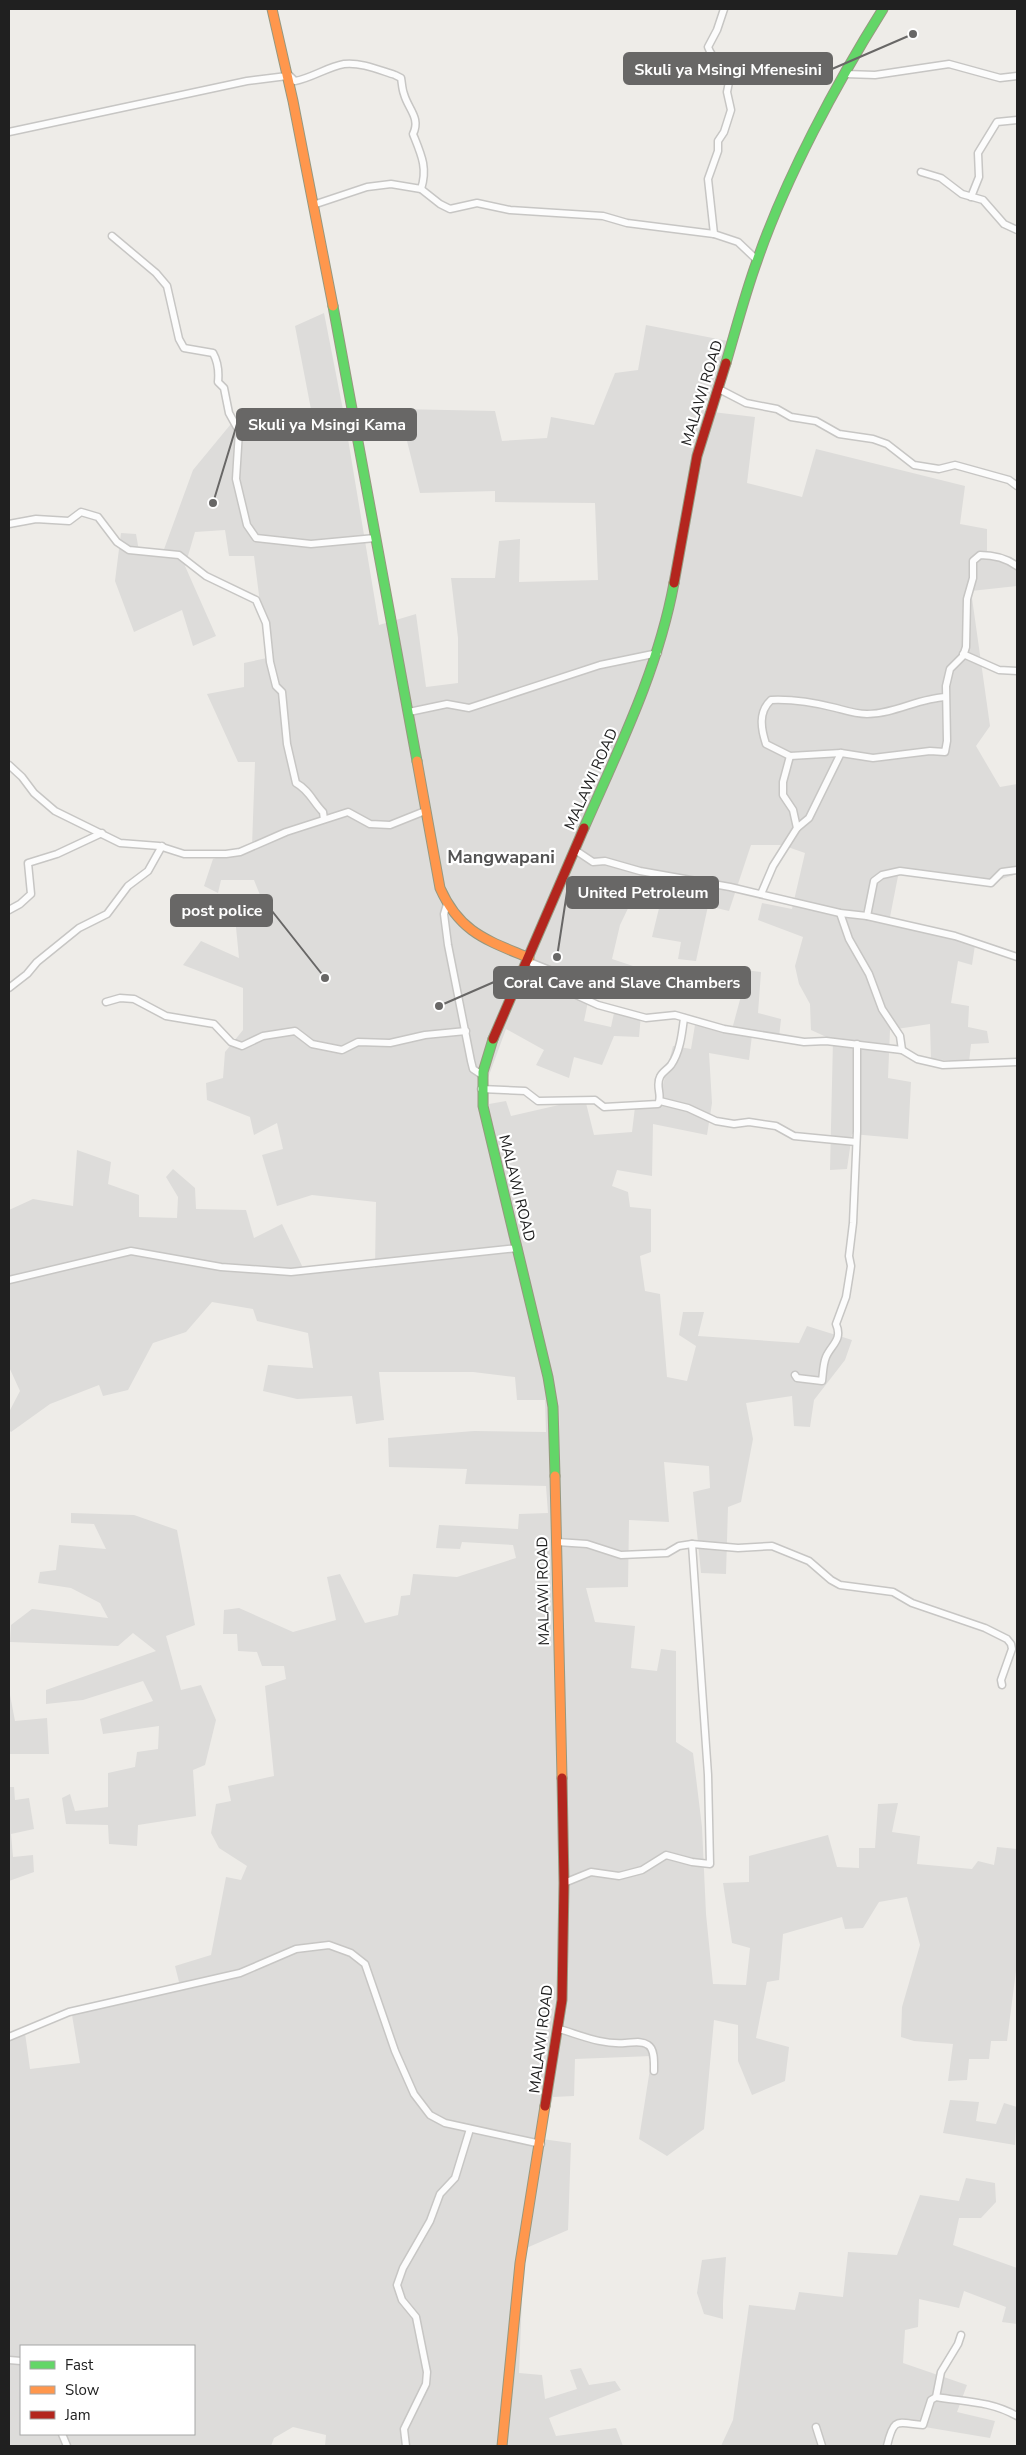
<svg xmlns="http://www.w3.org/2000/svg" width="1026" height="2455" viewBox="0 0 1026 2455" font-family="'Nunito Sans',sans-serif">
<rect width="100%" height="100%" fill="#eeece8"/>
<g fill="#dddcda" fill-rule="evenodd">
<path d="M324 313 344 415 379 625 416 614 426 687 458 683V638L451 578H495L499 541 520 539 519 582 598 580 595 503 495 502V491L420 493 399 409 495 411 502 441 547 438 551 417 594 425 615 373 638 370 646 325 728 341 704 411 755 417 747 483 802 497 816 449 965 486 960 524 987 529V554L1016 562 1017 554V586L971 591 990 726 976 746 1000 787 1017 784V874L986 884 899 871 889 922 975 945 972 965 958 961 951 1003 969 1006 968 1027 987 1031 989 1043 971 1044 969 1062 931 1059 930 1024 890 1030 888 1078 911 1082 908 1139 852 1134 847 1169 830 1170 833 1040 811 1030 810 1004 799 984 795 966 803 937 758 920 762 903 792 909 805 853 782 845H751L729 911 708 906 696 961 678 959 681 942 652 937 661 900 634 896 620 925 612 959 633 966 631 982H592L584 1021 611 1027 614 1013 641 1015 639 1037 614 1036 602 1065 574 1057 569 1078 536 1065 544 1050 506 1029 488 1078 489 1104 506 1101 511 1116 585 1099 594 1135 632 1132 635 1107 658 1104 673 1046 691 1049 695 1025 731 1033 741 996 729 994 737 969 761 972 758 1013 781 1019 779 1037 752 1035 749 1060 709 1053 712 1103 707 1135 653 1124 652 1176 617 1170 612 1186 628 1192 630 1207 651 1209V1252L640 1256 645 1291 660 1294 667 1377 687 1381 696 1346 679 1335 683 1312H704L698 1336 799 1343 807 1326 852 1340 845 1360 814 1400 810 1427 794 1426 792 1396 746 1403 753 1439 741 1502 728 1507 726 1574 701 1573 693 1492 710 1488 709 1466 664 1462 669 1522 629 1520 628 1587 586 1588 595 1622 635 1626 631 1668 657 1671 661 1649 676 1651V1742L693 1753 702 1827 706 1914 713 1984 746 1985 750 1948 732 1943 723 1883 749 1882V1856L828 1835 837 1867 859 1868V1848H875L878 1804 898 1803 892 1832 920 1836 917 1864 972 1869 978 1861 994 1865 997 1847 1017 1849V1963L1007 2041H991L989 2059H969L967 2080 948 2081 953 2044 914 2041 901 2037 902 2007 920 1945 907 1897 879 1902 863 1928 845 1929 842 1917 783 1934 779 1980 767 1982 756 2038 789 2047 785 2081 752 2095 738 2061V2025L714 2020 704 2129 667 2156 639 2139 652 2056 575 2059 574 2096 553 2097 542 2139 571 2143 568 2230 524 2249 519 2373 542 2375 545 2399 577 2389 570 2370 581 2368 589 2385 615 2381 621 2390 549 2418 556 2436 616 2428 623 2446H325L326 2435 293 2427 274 2438 271 2446H9V2039L25 2033 30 2069 80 2063 72 2015 180 1986 175 1966 211 1955 226 1877 241 1880 247 1866 219 1848 211 1833 216 1804 231 1801 228 1786 274 1776 265 1686 286 1679 284 1666H262L257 1652 238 1651 237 1634H223L224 1610 239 1608 293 1632 336 1620 327 1577 340 1574 365 1623 398 1615 401 1596 410 1595 413 1574 457 1577 516 1558 513 1545 462 1542 460 1549 436 1548 439 1525 518 1529 519 1514 548 1513 546 1486 465 1484 467 1469 389 1467 388 1438 474 1431 546 1432 545 1400H517L515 1377 473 1372H379L384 1420 356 1424 352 1396 297 1399 263 1391 268 1365 313 1368 308 1333 257 1321 253 1309 212 1302 186 1332 153 1343 128 1390 103 1396 99 1385 50 1404 11 1432 9 1430V1412L20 1391 9 1367V1210L33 1199 73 1206 77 1150 111 1162 108 1184 139 1195V1217L177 1218 178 1197 166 1177 173 1169 195 1188 196 1209 246 1210 254 1238 282 1224 304 1270 375 1268 376 1202 312 1195 277 1206 262 1155 283 1149 277 1123 254 1135 250 1117 207 1100 206 1083 223 1078 225 1052 243 1030V988L183 965 201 941 239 958 235 917 250 916 248 898 260 895 254 880H221L218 893 204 886 213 859 252 846 255 762H238L207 694 244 687V663L267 658 254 556H229L225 530 195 532 185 566 216 636 193 646 182 610 134 632 115 581 121 533 136 534 139 551 163 552 193 470 240 413 314 425 295 326ZM21 2346H194V2434H21Z"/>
<polygon points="71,1513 134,1515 177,1530 195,1625 166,1636 181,1690 201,1685 216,1720 205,1765 193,1770 196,1816 138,1825 137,1846 109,1844 108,1825 66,1824 62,1798 70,1794 75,1811 108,1807 108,1773 135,1767 137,1752 158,1749 159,1726 103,1734 100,1719 153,1701 143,1681 83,1700 46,1704 46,1690 156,1651 133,1633 118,1646 10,1642 11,1625 32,1609 108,1618 100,1603 71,1588 38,1583 40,1572 56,1570 59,1545 106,1549 94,1524 71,1523"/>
<polygon points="9,1690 15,1721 47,1718 49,1754 9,1754"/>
<polygon points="9,1787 14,1787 15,1800 29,1798 34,1829 11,1834 13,1857 33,1855 34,1872 9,1881"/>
<polygon points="950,2100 979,2102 976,2121 996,2124 1004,2103 1017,2107 1015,2145 943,2133"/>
<polygon points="966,2178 995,2183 996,2202 981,2218 959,2218 953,2245 1017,2268 1017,2324 1002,2322 1006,2307 964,2291 959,2308 919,2299 918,2327 905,2330 903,2363 967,2385 957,2412 995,2421 990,2438 895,2422 888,2446 721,2446 733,2420 749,2305 795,2310 799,2292 843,2297 848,2252 897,2255 920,2195 959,2201"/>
<polygon points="726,2257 723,2303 723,2319 704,2314 697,2293 702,2260"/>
</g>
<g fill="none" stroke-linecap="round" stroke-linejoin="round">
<g stroke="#c7c6c4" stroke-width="9">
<g id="street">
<path d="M288 74 295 81C312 78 327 67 344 64 361 62 379 70 395 75L401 78C402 83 402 89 404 94 408 109 421 118 413 134 421 154 428 168 421 189L391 184 367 187 313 205"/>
<polyline points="845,74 875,75 949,64 1000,78 1017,76"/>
<polyline points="9,132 247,81 287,76"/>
<polyline points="921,172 941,178 962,194 983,200 1004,224 1017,230"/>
<polyline points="421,189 440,204 450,209 477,203 510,210 603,216 627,223 714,234 738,242 757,260"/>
<polyline points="971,197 979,177 978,153 997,122 1017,120"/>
<path d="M714 234 708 179 718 151V141L724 132 731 110 727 92 732 67C720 63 713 60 708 47L717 30 724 9"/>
<path d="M112 236 156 273 167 286 179 339 184 348 213 353C218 362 219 372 218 382L224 388 229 413 239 431 236 479 247 525 256 538 311 544 375 538"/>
<polyline points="717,388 746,403 777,409 791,417 816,421 839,434 873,439 887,444 914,465 939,469 955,465 1009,480 1017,486"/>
<path d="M9 524 36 519 69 521 81 512 98 517 117 542 129 550 179 555 206 576 256 600 266 623 270 662 276 686 282 692 287 744 296 783C309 790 313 802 323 812L324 819"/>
<polyline points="963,654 999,670 1017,671"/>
<path d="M946 697C919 698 894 714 867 714 856 714 847 711 836 708 816 703 792 699 771 700 758 712 761 729 766 744L790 756 841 753 873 758 930 751 945 752 947 741 946 686 950 669 963 656 966 647 967 599 973 578V561L980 555C993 555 1006 558 1017 566"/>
<polyline points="409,712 447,704 469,708 600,665 658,653"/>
<polyline points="790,756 783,782 783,795 793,810 797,828"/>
<polyline points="9,765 22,777 34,793 55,811 120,843 159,846 184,854 226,854 240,852 286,832 348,812 370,824 390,825 425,811"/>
<polyline points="575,850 593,862 605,861 640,871 730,887 840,913 867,916 955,936 1017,957"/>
<polyline points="761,894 773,866 797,828 809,818 841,753"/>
<polyline points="447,904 444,914 448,945 471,1061 473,1069 482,1075"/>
<polyline points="9,910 20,904 31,894 28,863 57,854 102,833"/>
<polyline points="840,913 849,939 869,974 882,1009 900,1036 902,1050"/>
<polyline points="867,916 874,881 882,875 900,871 991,883 1002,872 1017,870"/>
<polyline points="527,961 567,977 576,995 598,1005 646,1018 675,1015 724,1029 804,1042 826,1041 902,1050 917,1059 943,1065 1017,1062"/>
<polyline points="9,988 27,974 37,962 79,928 107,914 128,886 148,871 162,846"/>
<polyline points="106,1002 120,998 134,999 166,1016 214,1024 231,1042 242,1046 263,1036 295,1031 312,1044 342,1050 358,1042 390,1043 425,1035 466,1031"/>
<path d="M481 1089 525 1091 538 1101 595 1100 604 1107 658 1104C663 1096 655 1086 660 1077 662 1072 668 1069 671 1065 680 1052 682 1034 684 1018"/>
<polyline points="660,1101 688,1108 716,1121 734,1124 749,1122 776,1126 794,1136 856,1142"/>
<polyline points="9,1280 131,1251 221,1267 291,1272 518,1248"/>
<path d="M795 1375 797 1378 822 1381C823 1374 823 1364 826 1357 831 1345 843 1340 836 1324L846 1297 851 1266 849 1256 853 1223 857 1131V1044"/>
<polyline points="557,1542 587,1544 621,1555 667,1553 679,1546 692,1544 738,1548 772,1546 809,1561 831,1580 840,1585 893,1592 912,1603 985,1628 1007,1639 1011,1644 1012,1649 1001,1680 1002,1685"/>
<polyline points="564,1883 591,1872 619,1876 642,1870 666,1855 692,1862 710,1864 708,1775 692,1544"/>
<path d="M559 2029C580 2035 602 2045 625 2043 632 2043 641 2040 648 2045 655 2049 654 2063 654 2071"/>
<polyline points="9,2037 69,2012 240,1973 296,1949 329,1945 351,1953 365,1964 395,2051 414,2094 430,2115 445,2123 541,2144"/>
<polyline points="9,2360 21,2361"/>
<path d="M936 2397C966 2402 990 2401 1017 2416"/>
<polyline points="816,2427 822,2446"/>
<polyline points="62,2434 67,2446"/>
<polyline points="406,2446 404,2429 426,2384 427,2372 416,2317 402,2300 397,2285 403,2268 430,2221 440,2194 455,2178 470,2129"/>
<path d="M887 2446C894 2416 897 2423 923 2425L931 2400 936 2397 941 2372 958 2344 961 2335"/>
</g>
</g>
<g stroke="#97987f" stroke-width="11">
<g id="fast">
<polyline points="333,306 417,761"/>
<path d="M726 363C736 329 745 294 757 261 786 177 836 84 883 9"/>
<path d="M584 828C619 748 658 670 674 583"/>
<polyline points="493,1039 483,1072 483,1106 548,1377 553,1407 555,1476"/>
</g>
</g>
<g stroke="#97987f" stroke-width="11">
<g id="slow">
<polyline points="272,9 293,101 333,306"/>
<path d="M417 761 440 888C460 933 487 940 529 958"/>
<polyline points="555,1476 562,1778"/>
<polyline points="502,2446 520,2263 545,2106"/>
</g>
</g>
<g stroke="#97987f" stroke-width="11">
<g id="jam">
<polyline points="674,583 697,456 726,363"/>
<polyline points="493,1039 584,828"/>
<polyline points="545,2106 562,2000 564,1883 562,1778"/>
</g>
</g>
<use href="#street" stroke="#fcfcfc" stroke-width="6"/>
<use href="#fast" stroke="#63d668" stroke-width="9"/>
<use href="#slow" stroke="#ff974d" stroke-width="9"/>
<use href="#jam" stroke="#b3261e" stroke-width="9"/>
</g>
<g text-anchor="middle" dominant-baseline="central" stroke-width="4.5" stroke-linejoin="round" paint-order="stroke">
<g font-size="15" fill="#202020" stroke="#fff">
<text transform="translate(702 393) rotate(-73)">MALAWI ROAD</text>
<text transform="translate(591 779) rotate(-66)">MALAWI ROAD</text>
<text transform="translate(517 1188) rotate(76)">MALAWI ROAD</text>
<text transform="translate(543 1591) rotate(-91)">MALAWI ROAD</text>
<text transform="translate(541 2039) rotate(-83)">MALAWI ROAD</text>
</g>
<g font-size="18" font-weight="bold" fill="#535353" stroke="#fff">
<text x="501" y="857">Mangwapani</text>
</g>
</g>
<path fill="none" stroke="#686766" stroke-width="2" d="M913 34L832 69M213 503L237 424M557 957L567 892M325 978L272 911M439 1006L494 982"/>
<g fill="#686766" stroke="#fff" stroke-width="2">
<circle cx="913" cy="34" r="5"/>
<circle cx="213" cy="503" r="5"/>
<circle cx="557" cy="957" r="5"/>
<circle cx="325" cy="978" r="5"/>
<circle cx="439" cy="1006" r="5"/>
</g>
<g fill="#686766" stroke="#686766" stroke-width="2">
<rect x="624" y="53" width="208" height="31" rx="5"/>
<rect x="237" y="409" width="179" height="31" rx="5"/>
<rect x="567" y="877" width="151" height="31" rx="5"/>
<rect x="171" y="895" width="101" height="31" rx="5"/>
<rect x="494" y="967" width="256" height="31" rx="5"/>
</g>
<g font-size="16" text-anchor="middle" font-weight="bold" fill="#fff">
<text x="728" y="75">Skuli ya Msingi Mfenesini</text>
<text x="327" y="430">Skuli ya Msingi Kama</text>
<text x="643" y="898">United Petroleum</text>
<text x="222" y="916">post police</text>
<text x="622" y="988">Coral Cave and Slave Chambers</text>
</g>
<rect width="1026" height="2455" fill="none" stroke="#202020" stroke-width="20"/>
<rect x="20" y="2345" width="175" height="90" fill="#ffffff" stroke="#a6a6a6"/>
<rect x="30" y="2361" width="25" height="8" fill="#63d668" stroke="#a6a6a6"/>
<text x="65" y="2370" font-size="15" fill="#202020">Fast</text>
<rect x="30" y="2386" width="25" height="8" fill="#ff974d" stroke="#a6a6a6"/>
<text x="65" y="2395" font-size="15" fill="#202020">Slow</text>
<rect x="30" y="2411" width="25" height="8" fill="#b3261e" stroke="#a6a6a6"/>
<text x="65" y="2420" font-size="15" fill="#202020">Jam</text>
</svg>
